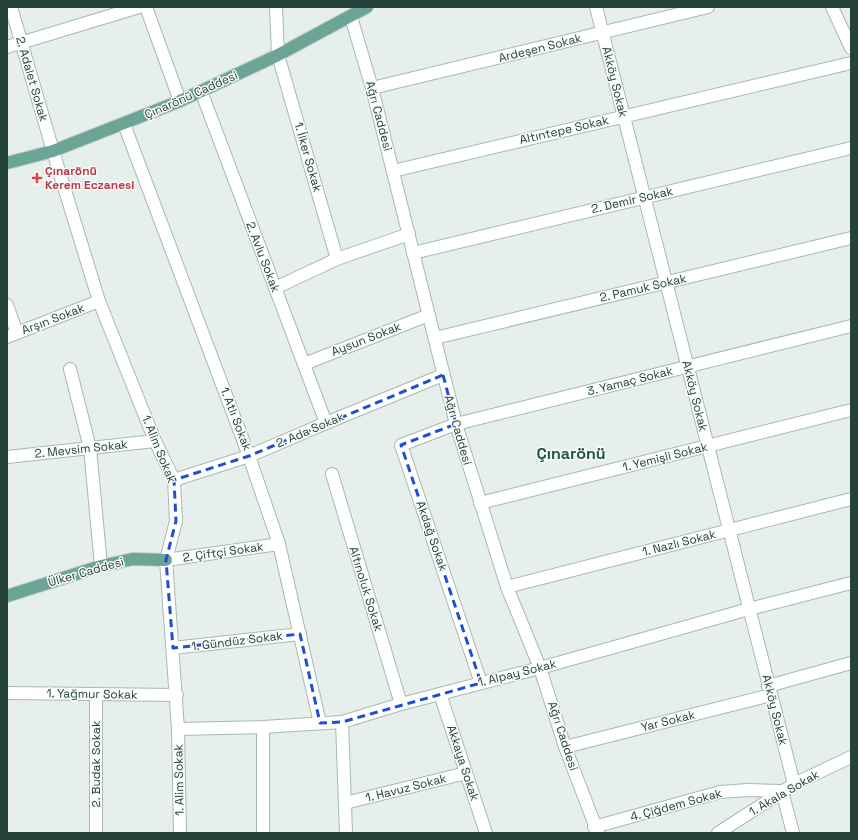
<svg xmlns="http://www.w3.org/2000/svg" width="858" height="840" viewBox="0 0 858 840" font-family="'Space Grotesk',sans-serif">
<rect width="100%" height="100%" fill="#e6efeb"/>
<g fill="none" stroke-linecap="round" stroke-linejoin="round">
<g stroke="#a8b8b2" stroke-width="14">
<g id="minor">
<polyline points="11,7 53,151 99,301 155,441 174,480 176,521 166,560 178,729 180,833"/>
<polyline points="146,7 180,101"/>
<polyline points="276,7 278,55 337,259"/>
<polyline points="596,7 794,784"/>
<polyline points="832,7 851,48"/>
<polyline points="351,17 372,88 456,424 507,587 540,668 565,747 598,833"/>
<polyline points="7,47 139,7"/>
<polyline points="372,88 708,7"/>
<polyline points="201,91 326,423"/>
<polyline points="124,124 249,456 279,544 320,723"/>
<polyline points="393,171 851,63"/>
<polyline points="413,253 851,148"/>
<polyline points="275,288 337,259 409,234"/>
<polyline points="7,305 17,333"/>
<polyline points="7,337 99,301"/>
<polyline points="435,338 851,238"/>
<polyline points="304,364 429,315"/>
<polyline points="70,369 90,448 101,566"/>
<polyline points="7,457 155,441"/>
<polyline points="332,474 401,704"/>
<polyline points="174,480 249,456 326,423 443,375"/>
<polyline points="480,503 851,410"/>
<polyline points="166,560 279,544"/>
<polyline points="507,587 851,499"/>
<polyline points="173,648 300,634"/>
<polyline points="481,683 401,445 456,424 851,326"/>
<polyline points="768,686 851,663"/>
<polyline points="7,693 177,695"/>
<polyline points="96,694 96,833"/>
<polyline points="440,694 486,833"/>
<polyline points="342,722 346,833"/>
<polyline points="263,727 263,833"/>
<polyline points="178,729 263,727 342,722 401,704 540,668 749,609 851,583"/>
<polyline points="565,747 771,695"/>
<polyline points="345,803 466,773"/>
<polyline points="594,827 720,792 748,790 782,791 793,833"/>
<polyline points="718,833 794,784 851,757"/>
</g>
</g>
<g stroke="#c2cac8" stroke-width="14">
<g id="major">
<polyline points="7,163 53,151 180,101 278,55 367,7"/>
<polyline points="7,596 101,566 133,559 166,560"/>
</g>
</g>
<use href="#minor" stroke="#fff" stroke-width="12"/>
<use href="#major" stroke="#6aa596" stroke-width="12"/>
</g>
<path fill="none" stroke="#1d4ed8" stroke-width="3" stroke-dasharray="8 5" stroke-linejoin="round" d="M443 375 456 424 401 445 481 683 342 722 320 723 300 634 173 648 166 560 176 521 174 480 249 456Z"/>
<path fill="#e0444e" stroke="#f7fbf9" stroke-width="1.5" d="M35 172h4v4h4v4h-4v4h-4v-4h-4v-4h4z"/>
<g text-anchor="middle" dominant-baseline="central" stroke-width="3" stroke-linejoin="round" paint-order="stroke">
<g font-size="12" fill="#24423a" stroke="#f7fbf9">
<text transform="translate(540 48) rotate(-14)">Ardeşen Sokak</text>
<text transform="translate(32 79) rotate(74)">2. Adalet Sokak</text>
<text transform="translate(615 82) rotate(76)">Akköy Sokak</text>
<text transform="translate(191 95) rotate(-24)">Çınarönü Caddesi</text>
<text transform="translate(379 116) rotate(75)">Ağrı Caddesi</text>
<text transform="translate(564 130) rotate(-13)">Altıntepe Sokak</text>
<text transform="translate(308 157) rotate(74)">1. İlker Sokak</text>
<text transform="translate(632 200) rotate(-13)">2. Demir Sokak</text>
<text transform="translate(263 257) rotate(69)">2. Avlu Sokak</text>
<text transform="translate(643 288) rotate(-13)">2. Pamuk Sokak</text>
<text transform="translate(53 319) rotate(-21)">Arşın Sokak</text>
<text transform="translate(366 339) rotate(-21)">Aysun Sokak</text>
<text transform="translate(630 381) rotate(-14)">3. Yamaç Sokak</text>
<text transform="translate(695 396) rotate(76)">Akköy Sokak</text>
<text transform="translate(236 419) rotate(69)">1. Atlı Sokak</text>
<text transform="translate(310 430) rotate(-23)">2. Ada Sokak</text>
<text transform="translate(458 430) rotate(74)">Ağrı Caddesi</text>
<text transform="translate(81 449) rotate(-6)">2. Mevsim Sokak</text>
<text transform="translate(159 449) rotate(68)">1. Alim Sokak</text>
<text transform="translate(665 457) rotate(-14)">1. Yemişli Sokak</text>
<text transform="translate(432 536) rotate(71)">Akdağ Sokak</text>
<text transform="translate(679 543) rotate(-14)">1. Nazlı Sokak</text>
<text transform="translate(223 552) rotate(-8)">2. Çiftçi Sokak</text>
<text transform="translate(86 572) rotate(-16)">Ülker Caddesi</text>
<text transform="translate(366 589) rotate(73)">Altınoluk Sokak</text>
<text transform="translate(237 641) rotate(-7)">1. Gündüz Sokak</text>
<text transform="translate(517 673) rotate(-14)">1. Alpay Sokak</text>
<text transform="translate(92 694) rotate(1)">1. Yağmur Sokak</text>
<text transform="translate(775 710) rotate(76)">Akköy Sokak</text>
<text transform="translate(668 721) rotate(-14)">Yar Sokak</text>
<text transform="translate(563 736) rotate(72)">Ağrı Caddesi</text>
<text transform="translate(463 763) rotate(72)">Akkaya Sokak</text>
<text transform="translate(96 764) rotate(-90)">2. Budak Sokak</text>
<text transform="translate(179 780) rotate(-91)">1. Alim Sokak</text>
<text transform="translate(406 788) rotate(-14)">1. Havuz Sokak</text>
<text transform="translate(784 793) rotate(-30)">1. Akala Sokak</text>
<text transform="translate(676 805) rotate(-15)">4. Çiğdem Sokak</text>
</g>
<g font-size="12" font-weight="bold" fill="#be3a42" stroke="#f7fbf9" text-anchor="start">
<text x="45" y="171">Çınarönü<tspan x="45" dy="14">Kerem Eczanesi</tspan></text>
</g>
<g font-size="16" font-weight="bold" fill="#1f5548" stroke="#f7fbf9">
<text x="571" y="453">Çınarönü</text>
</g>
</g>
<rect width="858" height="840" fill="none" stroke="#24423a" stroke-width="16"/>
</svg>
